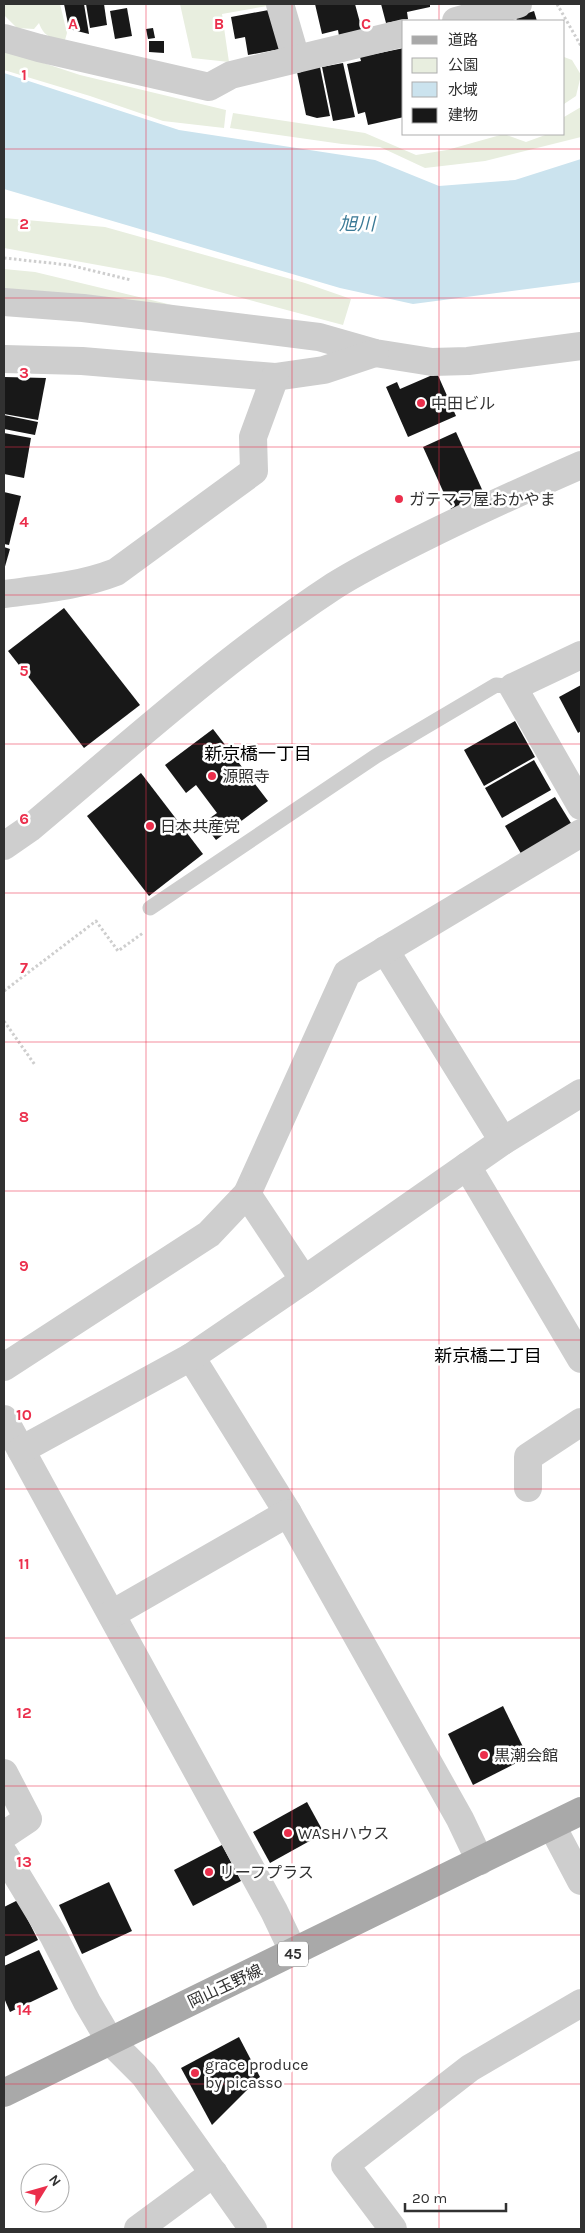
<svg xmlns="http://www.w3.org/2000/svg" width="585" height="2233" viewBox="0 0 585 2233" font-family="Karla,'Noto Sans JP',sans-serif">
<rect width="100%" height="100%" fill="#fff"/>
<g fill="#e8eedf">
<path d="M7 4H60L67 33 65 40C51 38 44 37 39 23L34 29 17 28 4 15V6Z"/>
<polygon points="180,4 273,4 273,5 222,14 229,62 192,58"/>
<polygon points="4,50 80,75 226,110 224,128 163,121 90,96 4,70"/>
<polygon points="564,57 572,60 581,75 576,96 564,104"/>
<polygon points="581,107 581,137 485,161 425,168 380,147 342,144 230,128 233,113 365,133 416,155 447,150 504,134 526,142 548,134 564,134 564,117"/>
<polygon points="4,218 105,227 305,283 351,299 343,325 164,277 4,248"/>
<polygon points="4,269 35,272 172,305 4,291"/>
</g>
<polygon fill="#cbe3ee" points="4,73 179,130 375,160 439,186 515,180 581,159 581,282 413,304 340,288 4,189"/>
<g fill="#181818">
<polygon points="64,4 84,4 89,34 69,29"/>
<polygon points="86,4 104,4 107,25 90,28"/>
<polygon points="315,4 355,4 362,30 339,36 338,30 322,34"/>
<polygon points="381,4 430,4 430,7 407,12 408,19 386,23"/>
<polygon points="127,8 132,36 115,39 110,11"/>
<polygon points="274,9 280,49 248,55 245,37 235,39 231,17"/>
<polygon points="534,11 537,21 517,21 516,17"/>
<polygon points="153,28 155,38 148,39 146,29"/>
<polygon points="149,41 164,41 164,53 149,52"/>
<polygon points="404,48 404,117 368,125 365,112 358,114 347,64 361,61 360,57"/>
<polygon points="343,63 355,117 333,121 322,67"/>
<polygon points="320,67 330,116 317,118 306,115 297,72"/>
<polygon points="437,373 456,416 408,437 386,387 397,382 400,389"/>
<polygon points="4,377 46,378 38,420 4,414"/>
<polygon points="4,415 38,422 35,435 4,429"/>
<polygon points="456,432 485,496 452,511 423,447"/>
<polygon points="4,433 31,438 24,478 4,474"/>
<polygon points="4,492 21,496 9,545 4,544"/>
<polygon points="4,547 10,549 4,570"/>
<polygon points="64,608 140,705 84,748 8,651"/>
<polygon points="581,685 581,731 578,733 559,697"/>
<polygon points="515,721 535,757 484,786 464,750"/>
<polygon points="213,729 268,801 216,840 203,823 217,813 196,785 186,793 165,765"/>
<polygon points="534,760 551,790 502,818 485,788"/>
<polygon points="141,773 203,854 149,896 87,816"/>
<polygon points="555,797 574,828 523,857 505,826"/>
<polygon points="503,1706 528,1757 473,1785 448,1734"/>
<polygon points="307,1802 324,1833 270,1863 253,1832"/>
<polygon points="222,1845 241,1881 193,1906 174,1870"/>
<polygon points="109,1882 132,1931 82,1954 59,1905"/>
<polygon points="18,1900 38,1940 4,1957 4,1907"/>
<polygon points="39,1950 58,1989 10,2012 4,1998 4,1966"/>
<polygon points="239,2037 260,2077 212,2125 181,2068"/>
</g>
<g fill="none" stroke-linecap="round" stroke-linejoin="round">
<g stroke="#cecece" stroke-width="3" stroke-dasharray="2.5 2.5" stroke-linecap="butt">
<polyline points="557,4 581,46"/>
<polyline points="4,258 69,265 131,280"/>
<polyline points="4,991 96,921 118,951 143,933"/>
<polyline points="4,1021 35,1065"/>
</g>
<polyline stroke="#cecece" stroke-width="15" points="150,908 376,756 496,685 513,687"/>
<g stroke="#cecece" stroke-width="28">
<polyline points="280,4 296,59"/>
<polyline points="456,21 518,4"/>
<polyline points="4,38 39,48 209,87 231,75 404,33"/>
<polyline points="4,302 83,308 319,337 375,353 432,362 468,361 581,346"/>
<polyline points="4,359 82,361 275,377 324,370 375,353"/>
<path d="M4 594C42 589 80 586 116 572L254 471 253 437 275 377"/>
<polyline points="581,655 513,687 581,806"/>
<path d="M4 846 30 828C129 745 226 657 334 586 361 569 389 555 417 541 471 514 526 489 581 465"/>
<polyline points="385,950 503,1141"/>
<polyline points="467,1166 581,1359"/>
<polyline points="304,1280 503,1141 581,1093"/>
<polyline points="191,1357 288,1513 460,1819 480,1861"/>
<polyline points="4,1367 209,1234 247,1194 347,973 581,833"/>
<polyline points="4,1419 274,1911 294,1953"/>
<polyline points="21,1450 191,1357 304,1280 247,1194"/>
<polyline points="528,1488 528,1457 581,1422"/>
<polyline points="112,1614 288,1513"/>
<polyline points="4,1773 28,1819 4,1835"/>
<polyline points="552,1826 581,1881"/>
<polyline points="4,1854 53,1935 87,2002 110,2041 144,2075 253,2229"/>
<polyline points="138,2229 214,2173"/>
<polyline points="393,2229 345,2165 470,2068 581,2003"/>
</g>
<polyline stroke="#a9a9a9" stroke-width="28" points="4,2093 581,1811"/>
</g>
<path fill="none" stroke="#eb2f4c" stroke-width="1" stroke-opacity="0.55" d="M146 4V2229M292 4V2229M439 4V21M439 134V2229M4 149H581M4 298H581M4 447H581M4 595H581M4 744H581M4 893H581M4 1042H581M4 1191H581M4 1340H581M4 1489H581M4 1638H581M4 1786H581M4 1935H581M4 2084H581"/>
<g fill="#eb2f4c" stroke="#fff" stroke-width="2">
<circle cx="421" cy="403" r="5"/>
<circle cx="399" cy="499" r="5"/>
<circle cx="212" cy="776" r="5"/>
<circle cx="150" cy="826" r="5"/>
<circle cx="484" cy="1755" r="5"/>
<circle cx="288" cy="1833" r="5"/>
<circle cx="209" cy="1872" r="5"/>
<circle cx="195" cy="2073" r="5"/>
</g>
<g text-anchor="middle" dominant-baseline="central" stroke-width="5" stroke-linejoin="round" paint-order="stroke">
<rect fill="#fff" stroke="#6f6f6f" stroke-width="1" x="278" y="1941.5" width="30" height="25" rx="4"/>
<g font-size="15" font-weight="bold" fill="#313131">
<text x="293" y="1954">45</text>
</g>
<g font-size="16" fill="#313131" stroke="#fff" text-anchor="start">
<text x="431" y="403">中田ビル</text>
<text x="409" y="499">ガテマラ屋.おかやま</text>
<text x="222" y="776">源照寺</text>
<text x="160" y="826">日本共産党</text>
<text x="494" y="1755">黒潮会館</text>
<text x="298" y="1833">WASHハウス</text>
<text x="219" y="1872">リーフプラス</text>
<text x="205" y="2064">grace produce<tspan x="205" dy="18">by picasso</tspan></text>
</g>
<g font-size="16" fill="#313131" stroke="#fff">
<text transform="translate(225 1986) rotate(-25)">岡山玉野線</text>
</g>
<g font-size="18" font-style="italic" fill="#3b7a96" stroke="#fff">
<text x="357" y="224">旭川</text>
</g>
<g font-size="18" fill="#000" stroke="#fff">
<text x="258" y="754">新京橋一丁目</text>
<text x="488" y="1356">新京橋二丁目</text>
</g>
</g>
<g font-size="16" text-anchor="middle" font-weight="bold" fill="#eb2f4c" stroke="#fff" stroke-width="5" stroke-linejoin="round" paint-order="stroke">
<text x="73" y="29">A</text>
<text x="219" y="29">B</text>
<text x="366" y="29">C</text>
<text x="24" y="80">1</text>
<text x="24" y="229">2</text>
<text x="24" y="378">3</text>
<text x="24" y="527">4</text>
<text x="24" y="676">5</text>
<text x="24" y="824">6</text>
<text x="24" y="973">7</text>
<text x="24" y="1122">8</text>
<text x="24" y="1271">9</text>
<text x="24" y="1420">10</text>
<text x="24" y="1569">11</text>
<text x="24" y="1718">12</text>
<text x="24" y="1867">13</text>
<text x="24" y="2015">14</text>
</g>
<rect width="585" height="2233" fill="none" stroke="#313131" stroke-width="10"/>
<rect x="402" y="20" width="162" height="115" fill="#ffffff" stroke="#adadad"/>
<rect x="412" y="36" width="25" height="8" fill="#a9a9a9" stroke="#adadad"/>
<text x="448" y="45" font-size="15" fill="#313131">道路</text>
<rect x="412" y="58" width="25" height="15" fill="#e8eedf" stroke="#adadad"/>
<text x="448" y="70" font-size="15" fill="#313131">公園</text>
<rect x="412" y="82" width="25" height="15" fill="#cbe3ee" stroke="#adadad"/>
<text x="448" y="95" font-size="15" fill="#313131">水域</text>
<rect x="412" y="108" width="25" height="15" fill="#181818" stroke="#adadad"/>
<text x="448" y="120" font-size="15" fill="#313131">建物</text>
<g transform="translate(45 2188) rotate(53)"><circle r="24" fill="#ffffff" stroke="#adadad"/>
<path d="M0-4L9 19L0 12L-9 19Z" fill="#eb2f4c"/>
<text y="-8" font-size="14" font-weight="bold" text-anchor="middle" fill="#313131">N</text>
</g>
<path d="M405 2203v8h101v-8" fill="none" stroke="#313131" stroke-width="2.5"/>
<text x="412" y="2203" font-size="15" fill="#313131" stroke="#ffffff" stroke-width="4" paint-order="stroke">20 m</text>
</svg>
